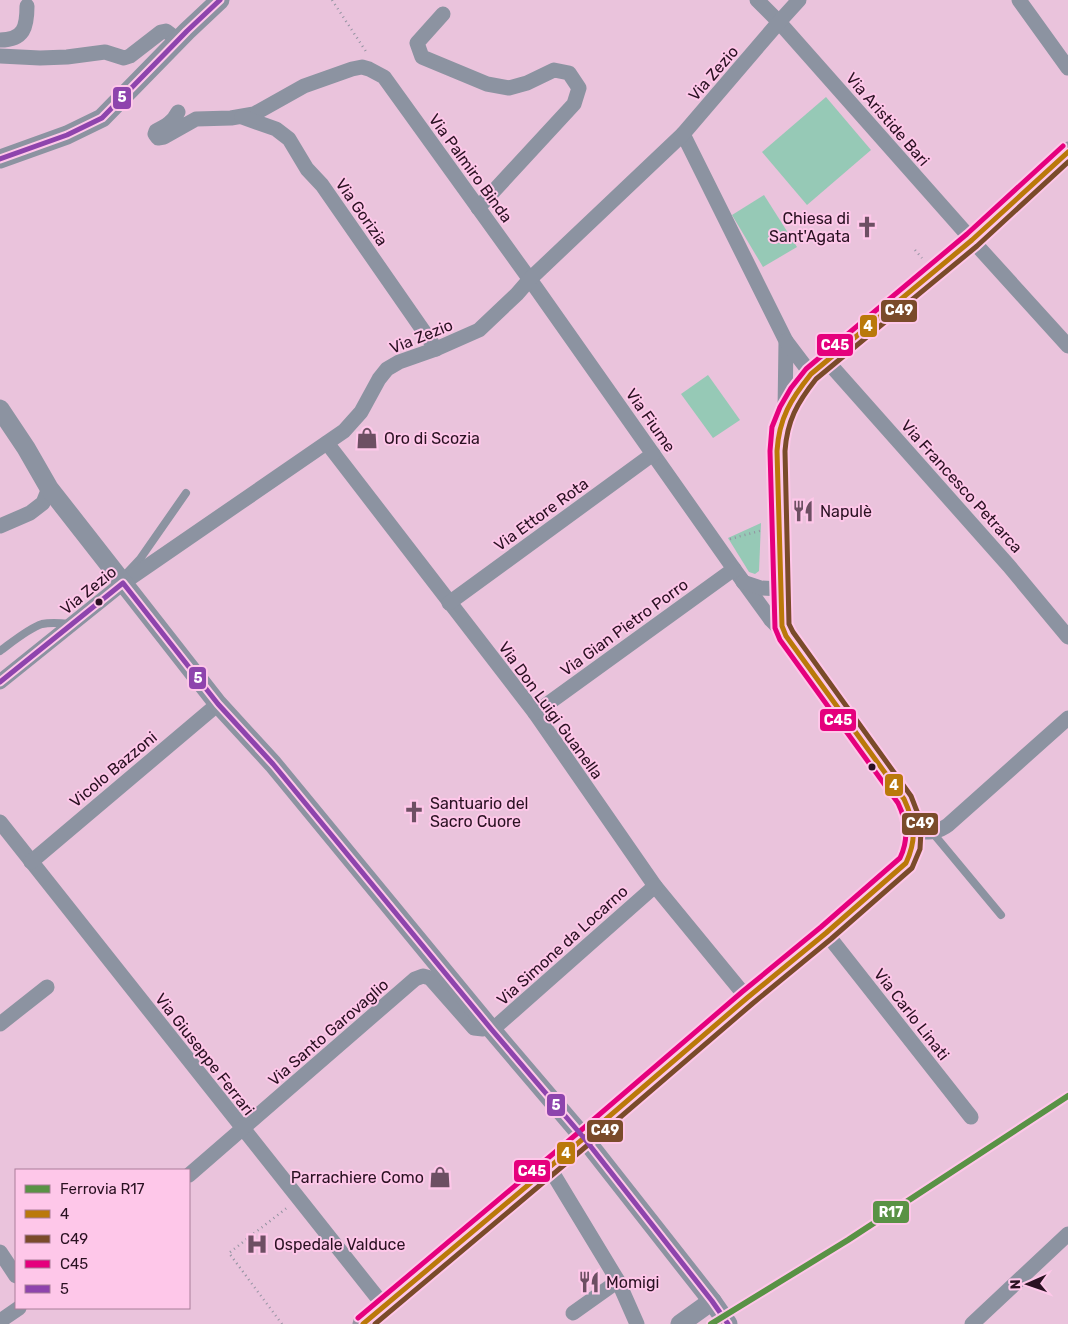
<svg xmlns="http://www.w3.org/2000/svg" width="1068" height="1324" font-family="Rubik,sans-serif">
<style>
.green{fill:#96c9b6}
.lines{fill:none;stroke-linecap:round;stroke-linejoin:round}
.path{stroke:#9393a1;stroke-width:2.5;stroke-dasharray:1 4;stroke-linecap:butt}
.service{stroke:#8c93a1;stroke-width:8}
.minor{stroke:#8c93a1;stroke-width:15}
.tertiary{stroke:#8c93a1;stroke-width:19}
.secondary{stroke:#9893a3;stroke-width:21}
.bus-1-casing{stroke:#fec7e9;stroke-width:9}
.bus-2-casing{stroke:#fec7e9;stroke-width:9}
.bus-3-casing{stroke:#fec7e9;stroke-width:9}
.bus-4-casing{stroke:#fec7e9;stroke-width:9}
.bus-1{stroke:#ba790a;stroke-width:5}
.bus-2{stroke:#7a4b2a;stroke-width:5}
.bus-3{stroke:#e5007d;stroke-width:5}
.bus-4{stroke:#8e44ad;stroke-width:5}
.rail-1-casing{stroke:#fec7e9;stroke-width:10}
.rail-1{stroke:#599245;stroke-width:6}
.bus-dot{fill:#2a1122;stroke:#fec7e9;stroke-width:2}
.labels{text-anchor:middle;stroke-width:4;stroke-linejoin:round;paint-order:stroke}
.street-label{font-size:16px;fill:#2a1122;stroke:#fec7e9}
.poi-label{font-size:16px;fill:#2a1122;stroke:#fec7e9;text-anchor:start}
.line-badge{stroke:#fec7e9;stroke-width:2}
.badge-label{font-size:14px;text-anchor:middle;font-weight:bold;fill:#fff}
</style>
<rect width="100%" height="100%" fill="#eac3dc"/>
<g class="green">
<polygon points="826,97 871,150 807,205 762,152"/>
<polygon points="764,195 797,247 763,267 732,215"/>
<polygon points="708,375 740,420 713,438 681,394"/>
<polygon points="761,523 759,571 755,574 749,572 728,538"/>
</g>
<g class="lines">
<g class="path">
<polyline points="332,0 367,53"/>
<polyline points="915,250 922,258"/>
<polyline points="730,539 763,530"/>
<polyline points="282,1324 229,1253 288,1207"/>
</g>
<g class="service">
<polyline points="125,575 140,559 186,493"/>
<path d="M0,651c11,-8 29,-23 42,-27 9,-2 19,-1 28,0"/>
<polyline points="932,832 1001,915"/>
</g>
<g class="minor">
<polyline points="757,0 779,22 972,240 1068,346"/>
<polyline points="1019,0 1068,68"/>
<polyline points="443,14 417,43 422,57 487,84 509,88 527,83 554,70 569,73 579,88 574,104 478,208"/>
<path d="M0,40c24,0 27,-13 27,-34"/>
<polyline points="0,56 40,58 67,57 105,52 124,58 130,56 161,32 166,31 178,40"/>
<path d="M178,112c-5,10 -12,14 -22,19l-1,3 3,4 6,-1 32,-18 35,-1 23,-4 50,-28 48,-17 10,-2 7,2 15,8 152,211 198,281 37,51 15,15"/>
<polyline points="242,117 276,129 289,139 307,169 322,185 436,349"/>
<polyline points="683,134 786,341 785,411"/>
<polyline points="786,341 811,374"/>
<polyline points="827,361 1009,566 1068,637"/>
<polyline points="327,443 535,713 655,886 747,998"/>
<polyline points="0,526 30,513 43,503 49,488"/>
<polyline points="743,582 761,588 781,589"/>
<polyline points="449,603 653,454"/>
<polyline points="0,682 123,583 344,431 361,412 379,379 387,369 399,362 436,349 479,330 517,294 530,279 683,134 779,22 799,0"/>
<polyline points="535,713 734,569"/>
<polyline points="0,822 384,1306"/>
<path d="M914,832c13,0 24,1 34,-7l120,-107"/>
<polyline points="31,862 218,704"/>
<polyline points="826,933 971,1117"/>
<polyline points="0,1024 47,987"/>
<polyline points="492,1030 655,886"/>
<polyline points="549,1167 618,1281 637,1324"/>
<polyline points="189,1175 415,979 423,976 430,978 474,1028 483,1029 488,1025"/>
<polyline points="0,1252 16,1276"/>
<polyline points="573,1313 618,1281"/>
<polyline points="0,1321 19,1308"/>
<polyline points="972,1324 1068,1234"/>
</g>
<g class="tertiary">
<polyline points="0,159 67,135 102,118 187,31 220,0"/>
<polyline points="0,409 26,448 49,488 218,704 273,764 492,1030 584,1138 712,1301 728,1324"/>
<polyline points="680,1324 712,1301"/>
</g>
<path class="secondary" d="M363,1324l221,-186 163,-140 79,-65 80,-70c12,-23 10,-41 -2,-64l-118,-163 -4,-10 -5,-175c1,-33 13,-52 34,-77l161,-134 96,-88"/>
<g class="bus-1-casing">
<path id="bus-1" d="M363,1324l221,-186 163,-140 79,-65 80,-70c11,-24 9,-40 -2,-64l-118,-163 -4,-10 -5,-175c2,-33 14,-52 34,-77l161,-134 96,-88"/>
</g>
<g class="bus-2-casing">
<path id="bus-2" d="M375,1324l214,-180 163,-140 79,-65 81,-71 8,-19 1,-18 -3,-17 -7,-18 -118,-164 -4,-8 -4,-173c2,-30 12,-48 31,-72l161,-133 91,-84"/>
</g>
<g class="bus-3-casing">
<path id="bus-3" d="M358,1318l221,-186 163,-140 79,-65 79,-69c9,-19 7,-36 -2,-55l-118,-163 -5,-12 -5,-177 2,-24 8,-20 11,-19 15,-19 161,-135 96,-88"/>
</g>
<g class="bus-4-casing">
<g id="bus-4">
<polyline points="0,159 67,135 102,118 187,31 220,0"/>
<polyline points="0,682 123,583 218,704 273,764 492,1030 584,1138 712,1301 728,1324"/>
</g>
</g>
<use href="#bus-1" class="bus-1"/>
<use href="#bus-2" class="bus-2"/>
<use href="#bus-3" class="bus-3"/>
<use href="#bus-4" class="bus-4"/>
<g class="rail-1-casing">
<polyline id="rail-1" points="711,1324 848,1240 1068,1096"/>
</g>
<use href="#rail-1" class="rail-1"/>
</g>
<defs>
<g id="church-bare" transform="scale(1.725)"><path d="M-1.2-6h2.4v3.5h3.3v2.4h-3.3V6h-2.4V-.1h-3.3v-2.4h3.3Z" fill="#6d4f63" stroke="#fec7e9" stroke-width="2.5" paint-order="stroke"/></g>
<g id="shop-bare" transform="scale(1.725)"><path d="M-5-2.5h2.3a2.7 3.5 0 0 1 5.4 0H5L5.5 6h-11ZM-1.5-2.5h3a1.5 2.3 0 0 0-3 0Z" fill="#6d4f63" stroke="#fec7e9" stroke-width="2.5" paint-order="stroke"/></g>
<g id="restaurant-bare" transform="scale(1.725)"><path d="M-5-6h1v4h1v-4h1v4h1v-4h1v5L-1.5 .5V6h-2V.5L-5-1ZM5-6V6H3V1.5H1.5Q1.5-4 5-6Z" fill="#6d4f63" stroke="#fec7e9" stroke-width="2.5" paint-order="stroke"/></g>
<g id="hospital-bare" transform="scale(1.725)"><path d="M-5-5h3v3.5h4V-5h3V5h-3V1.5h-4V5h-3Z" fill="#6d4f63" stroke="#fec7e9" stroke-width="2.5" paint-order="stroke"/></g>
</defs>
<g fill-rule="evenodd">
<use href="#church-bare" x="867" y="227"/>
<use href="#shop-bare" x="367" y="438"/>
<use href="#restaurant-bare" x="803" y="511"/>
<use href="#church-bare" x="414" y="812"/>
<use href="#shop-bare" x="440" y="1177"/>
<use href="#hospital-bare" x="257" y="1244"/>
<use href="#restaurant-bare" x="589" y="1282"/>
</g>
<g class="bus-dot">
<circle cx="99" cy="602" r="4.5"/>
<circle cx="872" cy="767" r="4.5"/>
</g>
<g class="labels">
<g class="street-label">
<text transform="translate(713 73) rotate(-49)" y="6">Via Zezio</text>
<text transform="translate(888 119) rotate(49)" y="6">Via Aristide Bari</text>
<text transform="translate(471 168) rotate(54)" y="6">Via Palmiro Binda</text>
<text transform="translate(362 212) rotate(55)" y="6">Via Gorizia</text>
<text transform="translate(421 336) rotate(-22)" y="6">Via Zezio</text>
<text transform="translate(651 420) rotate(55)" y="6">Via Fiume</text>
<text transform="translate(962 486) rotate(48)" y="6">Via Francesco Petrarca</text>
<text transform="translate(541 514) rotate(-36)" y="6">Via Ettore Rota</text>
<text transform="translate(88 590) rotate(-39)" y="6">Via Zezio</text>
<text transform="translate(624 627) rotate(-36)" y="6">Via Gian Pietro Porro</text>
<text transform="translate(551 710) rotate(54)" y="6">Via Don Luigi Guanella</text>
<text transform="translate(113 769) rotate(-40)" y="6">Vicolo Bazzoni</text>
<text transform="translate(562 945) rotate(-42)" y="6">Via Simone da Locarno</text>
<text transform="translate(912 1014) rotate(52)" y="6">Via Carlo Linati</text>
<text transform="translate(328 1032) rotate(-41)" y="6">Via Santo Garovaglio</text>
<text transform="translate(205 1054) rotate(52)" y="6">Via Giuseppe Ferrari</text>
</g>
<g class="poi-label">
<text x="850" y="224" text-anchor="end">Chiesa di<tspan x="850" dy="18">Sant'Agata</tspan></text>
<text x="384" y="444">Oro di Scozia</text>
<text x="820" y="517">Napulè</text>
<text x="430" y="809">Santuario del<tspan x="430" dy="18">Sacro Cuore</tspan></text>
<text x="424" y="1183" text-anchor="end">Parrachiere Como</text>
<text x="274" y="1250">Ospedale Valduce</text>
<text x="606" y="1288">Momigi</text>
</g>
</g>
<g class="line-badge">
<rect x="112" y="86" width="20" height="24" rx="5" fill="#8e44ad"/>
<rect x="880" y="299" width="38" height="24" rx="5" fill="#7a4b2a"/>
<rect x="859" y="314" width="19" height="24" rx="5" fill="#ba790a"/>
<rect x="816" y="333" width="38" height="24" rx="5" fill="#e5007d"/>
<rect x="188" y="666" width="19" height="24" rx="5" fill="#8e44ad"/>
<rect x="819" y="708" width="38" height="24" rx="5" fill="#e5007d"/>
<rect x="884" y="773" width="20" height="24" rx="5" fill="#ba790a"/>
<rect x="901" y="812" width="38" height="24" rx="5" fill="#7a4b2a"/>
<rect x="546" y="1093" width="20" height="24" rx="5" fill="#8e44ad"/>
<rect x="586" y="1119" width="38" height="24" rx="5" fill="#7a4b2a"/>
<rect x="556" y="1141" width="20" height="24" rx="5" fill="#ba790a"/>
<rect x="513" y="1159" width="38" height="24" rx="5" fill="#e5007d"/>
<rect x="872" y="1200" width="38" height="24" rx="5" fill="#599245"/>
</g>
<g class="badge-label">
<text x="122" y="102">5</text>
<text x="899" y="315">C49</text>
<text x="868" y="331">4</text>
<text x="835" y="350">C45</text>
<text x="198" y="683">5</text>
<text x="838" y="725">C45</text>
<text x="894" y="790">4</text>
<text x="920" y="828">C49</text>
<text x="556" y="1110">5</text>
<text x="605" y="1135">C49</text>
<text x="566" y="1158">4</text>
<text x="532" y="1176">C45</text>
<text x="891" y="1217">R17</text>
</g>
<rect x="15" y="1169" width="175" height="140" fill="#fec7e9" stroke="#a97e99"/>
<rect x="25" y="1185" width="25" height="8" fill="#599245" stroke="#a97e99"/>
<text x="60" y="1194" font-size="15" fill="#2a1122">Ferrovia R17</text>
<rect x="25" y="1210" width="25" height="8" fill="#ba790a" stroke="#a97e99"/>
<text x="60" y="1219" font-size="15" fill="#2a1122">4</text>
<rect x="25" y="1235" width="25" height="8" fill="#7a4b2a" stroke="#a97e99"/>
<text x="60" y="1244" font-size="15" fill="#2a1122">C49</text>
<rect x="25" y="1260" width="25" height="8" fill="#e5007d" stroke="#a97e99"/>
<text x="60" y="1269" font-size="15" fill="#2a1122">C45</text>
<rect x="25" y="1285" width="25" height="8" fill="#8e44ad" stroke="#a97e99"/>
<text x="60" y="1294" font-size="15" fill="#2a1122">5</text>
<g transform="translate(1028 1284) rotate(268)" stroke="#fec7e9" stroke-width="4" paint-order="stroke">
<path d="M0-4L9 19L0 12L-9 19Z" fill="#2a1122"/>
<text y="-8" font-size="14" font-weight="bold" text-anchor="middle" fill="#2a1122">N</text>
</g>
</svg>
